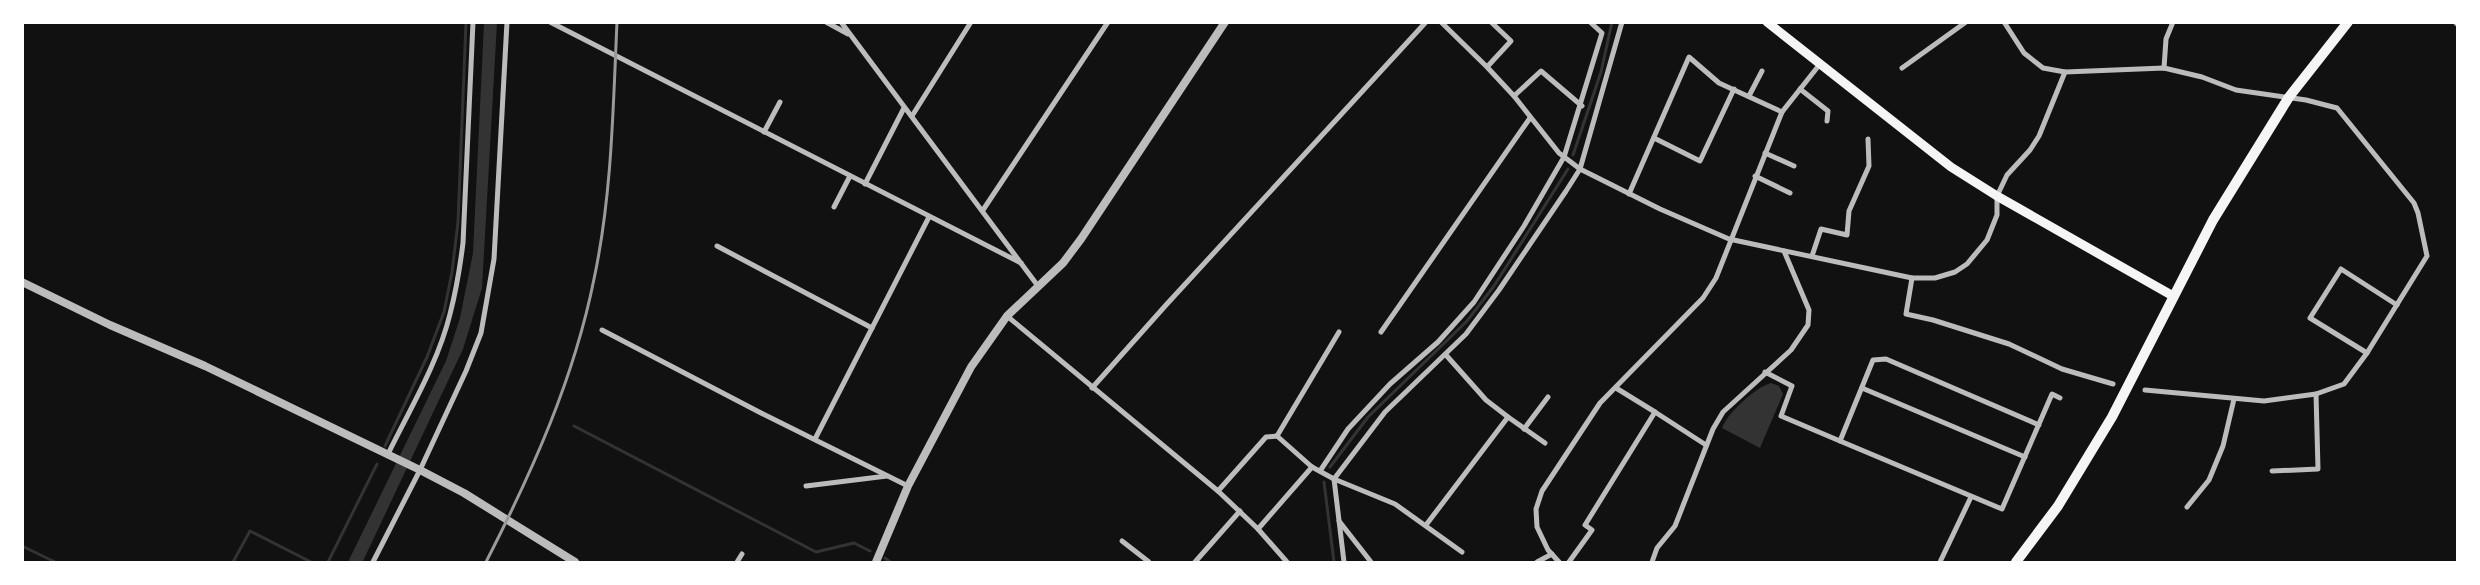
<svg xmlns="http://www.w3.org/2000/svg" width="2480" height="585" font-family="'Golos Text',sans-serif">
<style>
.water{fill:#333}
.lines{fill:none;stroke-linecap:round;stroke-linejoin:round}
.stream{stroke:#333;stroke-width:3}
.minor{stroke:#bcbcbc;stroke-width:5}
.tertiary{stroke:#bcbcbc;stroke-width:8}
.secondary{stroke:#f5f5f5;stroke-width:9}
.trunk{stroke:#f5f5f5;stroke-width:10}
.rail{stroke:#9a9a9a;stroke-width:3}
</style>
<rect width="100%" height="100%" fill="#111"/>
<g class="water">
<polygon points="484,23 497,23 482,288 463,349 363,561 348,562 446,361 460,318 473,253"/>
<path d="M1771,383l8,3 4,8 -23,54 -38,-20c5,-15 34,-41 49,-45z"/>
</g>
<g class="lines">
<g class="stream">
<polyline points="1573,155 1601,72 1612,22"/>
<polyline points="574,426 816,552 854,543 870,551"/>
<polyline points="385,446 427,357 444,312 452,272 458,222 466,22"/>
<polyline points="1330,467 1368,417 1467,321 1494,286 1568,169"/>
<polyline points="1324,482 1334,562"/>
<polyline points="22,546 55,562"/>
<polyline points="885,558 890,562"/>
<polyline points="233,562 250,531 311,562"/>
<polyline points="328,562 377,464"/>
</g>
<g class="minor">
<polyline points="550,22 1021,263"/>
<polyline points="826,22 848,34"/>
<polyline points="841,22 1038,286"/>
<polyline points="1441,22 1487,67 1514,96 1559,153 1580,169 1660,209 1729,239 1912,278 1935,278 1955,272 1967,264 1987,240 1997,215 1997,196 2007,175 2030,150 2039,136 2065,72"/>
<polyline points="2004,22 2024,53 2043,68 2065,72 2164,68 2202,77 2236,90 2306,100 2337,108 2414,203 2418,213 2427,256 2367,353 2344,384 2316,394 2264,401 2145,390"/>
<polyline points="1487,67 1511,41 1491,22"/>
<polyline points="1902,68 1966,22"/>
<polyline points="2164,68 2166,39 2173,22"/>
<polyline points="1800,89 1828,111 1827,121"/>
<polyline points="1514,96 1541,71 1582,106"/>
<polyline points="1749,96 1762,71"/>
<polyline points="912,116 971,22"/>
<polyline points="764,132 780,102"/>
<polyline points="1654,138 1700,161 1734,89"/>
<polyline points="1765,153 1794,166"/>
<polyline points="1755,176 1790,193"/>
<polyline points="865,184 904,108"/>
<polyline points="1629,194 1689,57 1719,83 1782,112 1820,64"/>
<polyline points="834,207 850,176"/>
<polyline points="983,210 1108,22"/>
<polyline points="717,246 872,328"/>
<polyline points="1812,256 1821,229 1847,235 1849,211 1869,166 1868,139"/>
<polyline points="1912,278 1906,314 1933,320 2009,344 2062,369 2113,384"/>
<polyline points="1007,316 1218,491 1266,437 1277,436 1312,467 1334,479 1395,504 1462,552"/>
<polyline points="602,330 761,413 908,486"/>
<polyline points="1381,332 1530,118"/>
<polyline points="2367,353 2310,318 2341,269 2397,305"/>
<polyline points="1765,372 1792,386 1781,416 1840,441"/>
<polyline points="1092,388 1166,305 1426,22"/>
<polyline points="1616,388 1655,412"/>
<polyline points="1862,388 2025,457"/>
<polyline points="1508,417 1545,443"/>
<polyline points="2039,425 1886,359 1873,360 1840,441 2002,509 2052,394 2060,398"/>
<polyline points="1524,429 1548,397"/>
<polyline points="1277,436 1339,332"/>
<polyline points="815,439 929,217"/>
<path d="M388,454c22,-45 50,-91 62,-140 6,-23 10,-47 13,-71l10,-221"/>
<polyline points="1320,471 1348,429 1390,384 1438,342 1474,302 1524,226 1564,157 1602,33 1590,22"/>
<polyline points="2272,471 2318,469 2316,394"/>
<polyline points="806,486 887,476"/>
<polyline points="1218,491 1258,529"/>
<polyline points="2187,507 2209,480 2223,446 2234,399"/>
<polyline points="1339,521 1371,562"/>
<polyline points="1426,525 1508,417 1486,400 1446,355"/>
<polyline points="1122,541 1149,562"/>
<polyline points="373,562 420,470 466,371 481,333 494,259 507,22"/>
<polyline points="737,562 742,554"/>
<polyline points="1195,562 1240,511"/>
<polyline points="1287,562 1258,529 1312,467"/>
<polyline points="1344,562 1334,479 1385,412 1466,334 1499,290 1566,191 1580,169 1622,22"/>
<polyline points="1537,562 1552,554"/>
<polyline points="1559,562 1548,550 1537,527 1536,509 1542,491 1600,403 1703,298 1716,278 1782,112"/>
<polyline points="1569,562 1592,530 1585,525 1655,412 1706,445"/>
<polyline points="1652,562 1657,548 1675,526 1713,429 1723,412 1791,350 1808,325 1809,310 1784,251"/>
<polyline points="1940,562 1971,497"/>
</g>
<g class="tertiary">
<polyline points="2457,22 2458,23"/>
<polyline points="22,282 110,325 205,366 420,470 464,493 575,562"/>
<polyline points="876,562 908,486 971,367 1007,316 1063,263 1081,239 1225,22"/>
</g>
<polyline class="secondary" points="1767,22 1951,167 1997,196 2173,296"/>
<polyline class="trunk" points="2016,562 2058,506 2112,417 2213,220 2289,97 2348,22"/>
<path class="rail" d="M486,562c46,-90 88,-183 108,-283 18,-84 19,-171 23,-257"/>
</g>
<rect width="2480" height="585" fill="none" stroke="#ffffff" stroke-width="48"/>
</svg>
